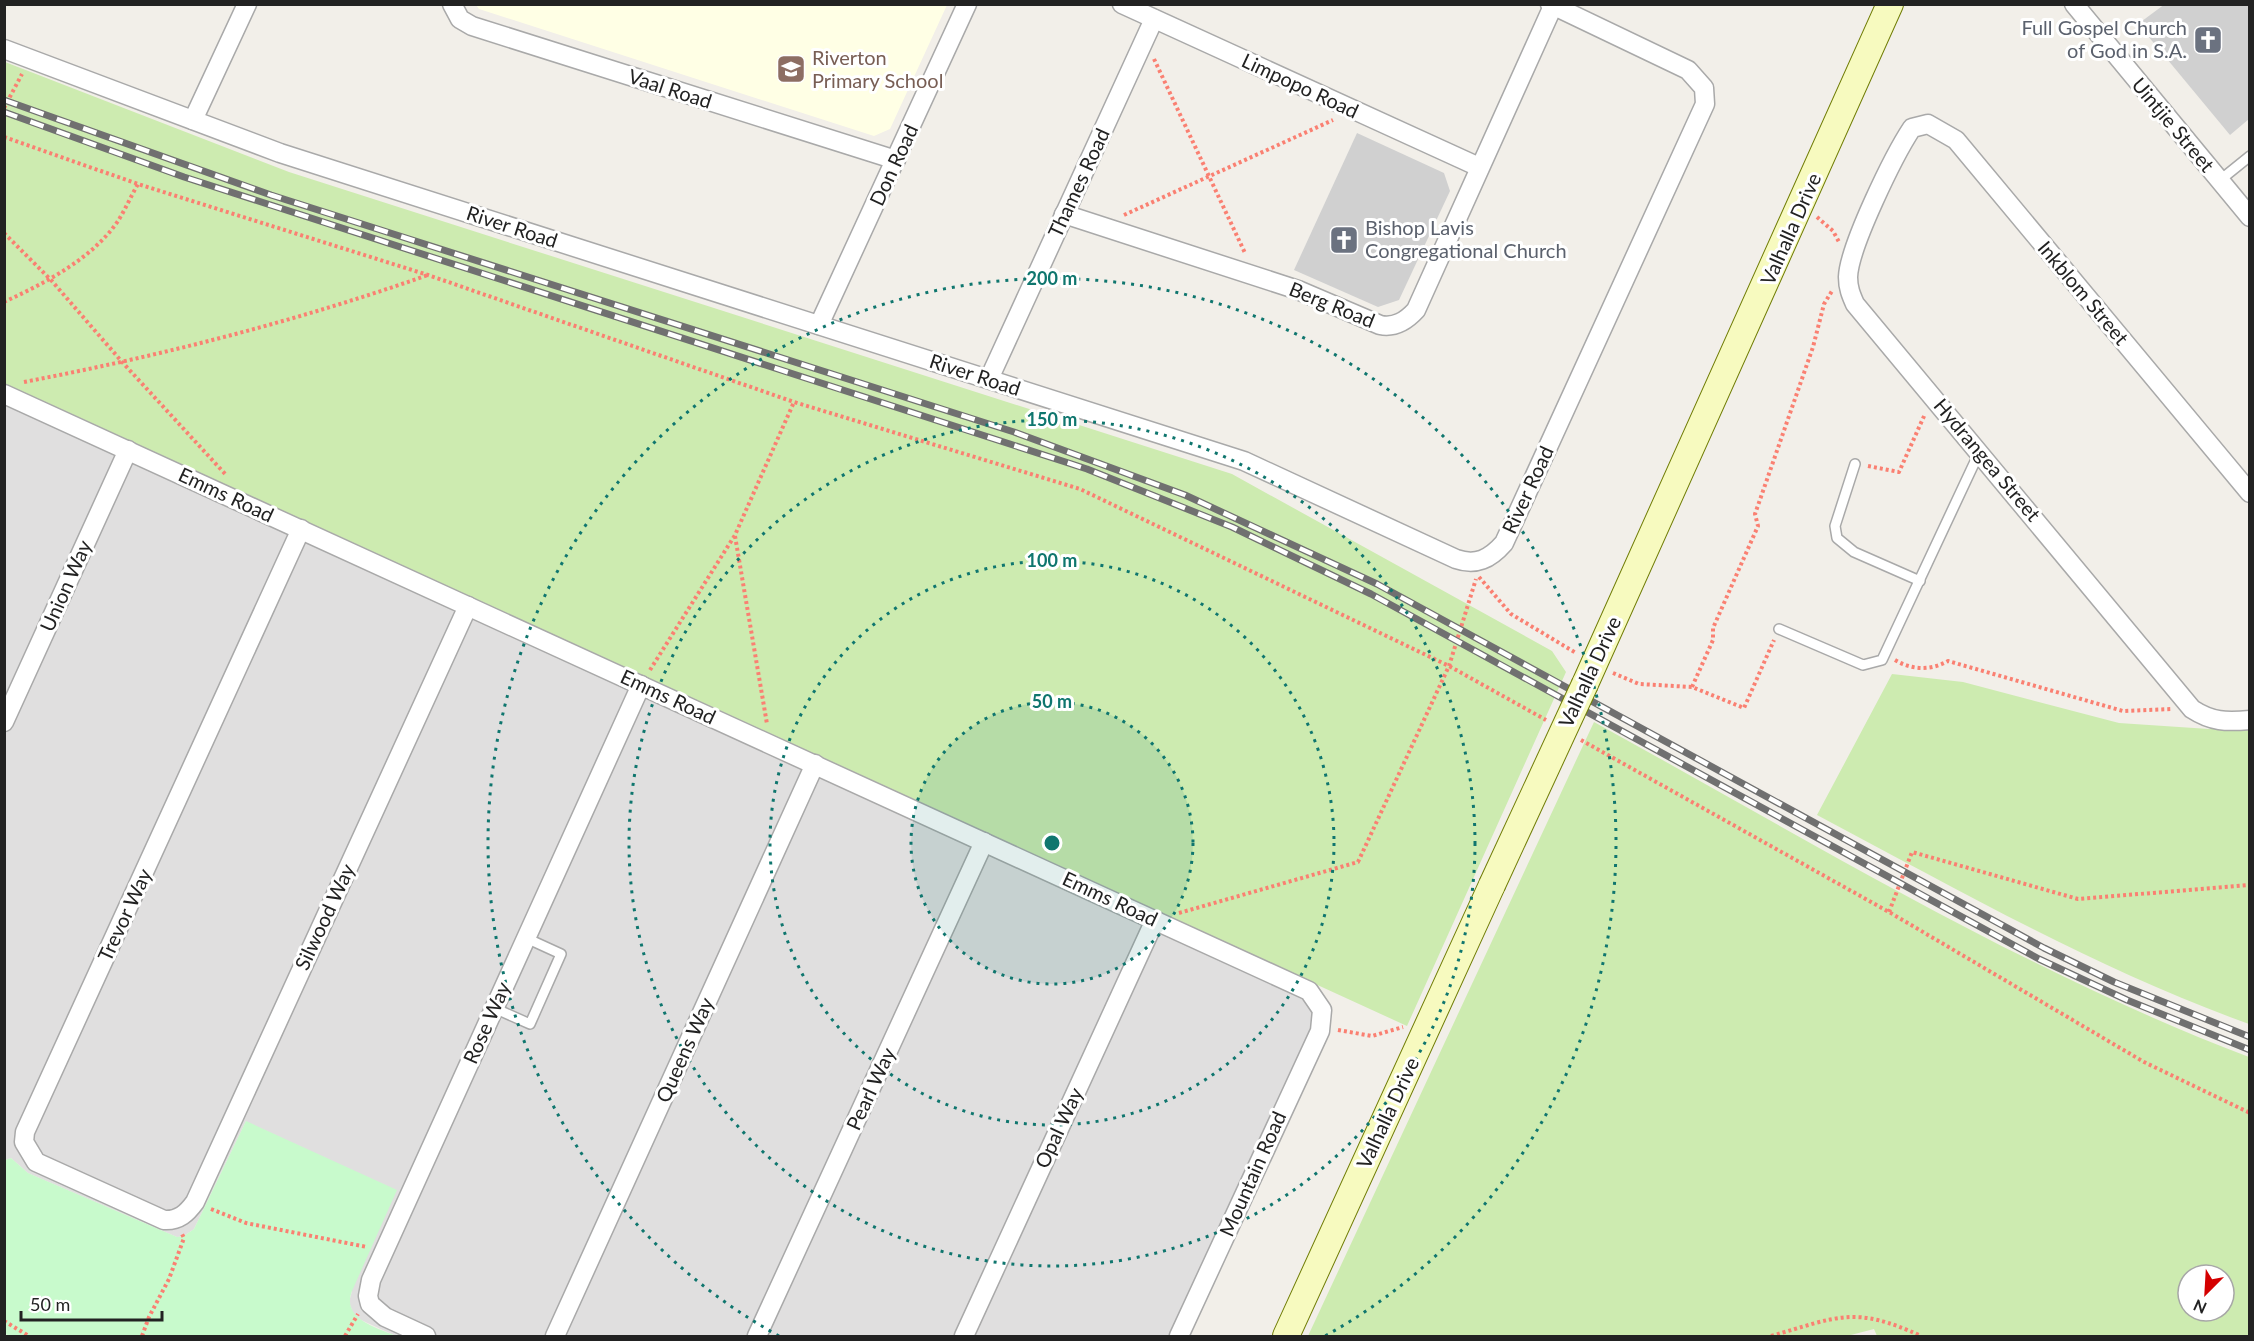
<svg xmlns="http://www.w3.org/2000/svg" width="2254" height="1341" font-family="Lato,sans-serif">
<style>
.residential{fill:#e0dfdf}
.education{fill:#ffffe5}
.religious{fill:#d0d0d0}
.grass{fill:#cdebb0;fill-rule:evenodd}
.park{fill:#c8facc}
.lines{fill:none;stroke-linecap:round;stroke-linejoin:round}
.service-casing{stroke:#a9a9a9;stroke-width:12}
.minor-casing{stroke:#a9a9a9;stroke-width:21}
.secondary-casing{stroke:#707d05;stroke-width:28}
.path{stroke:#fa8072;stroke-width:4;stroke-dasharray:3 3;stroke-linecap:butt}
.service{stroke:#fff;stroke-width:9}
.minor{stroke:#fff;stroke-width:18}
.secondary{stroke:#f7fabf;stroke-width:26}
.rail-casing{stroke:#707070;stroke-width:7}
.rail{stroke:#fff;stroke-width:4.5;stroke-dasharray:14;stroke-linecap:butt}
.secondary-bridge-casing{stroke:#707d05;stroke-width:28;stroke-linecap:butt}
.secondary-bridge{stroke:#f7fabf;stroke-width:26}
.ring{fill:none;stroke:#0f766e;stroke-width:3;stroke-dasharray:3 6}
.labels{text-anchor:middle;stroke-width:6;stroke-linejoin:round;paint-order:stroke}
.worship-label{font-size:20px;fill:#5b616d;stroke:#fff;text-anchor:end}
.education-label{font-size:20px;fill:#785e54;stroke:#fff;text-anchor:start}
.street-label{font-size:20px;fill:#222;stroke:#fff}
.centre{fill:#0f766e;stroke:#fff;stroke-width:3}
.ring-label{font-size:18px;text-anchor:middle;font-weight:bold;fill:#0f766e;stroke:#fff;stroke-width:6;stroke-linejoin:round;paint-order:stroke}
</style>
<rect width="100%" height="100%" fill="#f2efe9"/>
<polygon class="residential" points="5,393 1302,986 1322,1010 1181,1336 396,1336 361,1320 353,1313 349,1302 352,1291 246,1121 194,1229 184,1236 177,1237 28,1173 11,1158 5,1160"/>
<polygon class="education" points="476,5 947,5 890,129 874,136 479,9"/>
<g class="religious">
<polygon points="2165,4 2249,5 2249,119 2230,135 2138,24"/>
<polygon points="1357,133 1444,173 1450,191 1399,300 1378,307 1294,270"/>
</g>
<g class="grass">
<polygon points="5,62 289,172 1232,474 1552,651 1566,672 1407,1026 5,384"/>
<path d="M1892,674l71,8 156,41 90,6 40,-1v296c-151,-54 -290,-134 -432,-209z"/>
<path d="M1594,722c215,118 426,248 655,335v279h-372l-3,-7 -27,7h-539zM2188,1275h36v36h-36z"/>
</g>
<path class="park" d="M246,1121l151,69 -45,101c-11,28 25,37 44,45h-385l-6,-2v-174l6,-2 17,15 149,64 7,-1 10,-7z"/>
<g class="lines">
<g class="service-casing">
<g id="service">
<polyline points="2219,181 2250,156"/>
<polyline points="1855,464 1835,526 1837,538 1854,552 1920,581"/>
<polyline points="1779,629 1863,665 1882,660 1979,453"/>
<polyline points="494,1008 530,1024 561,954 526,938"/>
</g>
</g>
<g class="minor-casing">
<g id="minor">
<polyline points="452,4 460,19 472,26 896,160"/>
<polyline points="1122,4 1479,167"/>
<polyline points="2074,4 2250,217"/>
<path d="M4,49l276,104 964,308 212,98c20,7 34,0 48,-16l201,-439 -1,-16 -16,-18 -138,-66"/>
<polyline points="193,120 247,4"/>
<path d="M1064,214l234,76 82,35c15,3 26,-4 36,-15l137,-304"/>
<polyline points="819,325 967,4"/>
<polyline points="989,379 1154,19"/>
<polyline points="4,394 1309,991 1322,1010 1320,1031 1179,1336"/>
<path d="M2250,493l-294,-353 -28,-16 -16,4c-18,27 -63,119 -64,149 0,11 3,18 7,27l337,405c20,13 34,13 58,11"/>
<path d="M301,529l-276,603 -1,10 12,20 128,58c15,1 23,-7 31,-18l273,-596"/>
<polyline points="4,722 128,450"/>
<polyline points="426,1336 385,1317 370,1304 368,1296 371,1280 641,685"/>
<polyline points="555,1336 815,764"/>
<polyline points="757,1336 984,842"/>
<polyline points="964,1336 1155,920"/>
</g>
</g>
<g class="secondary-casing">
<g id="secondary">
<polyline points="1585,684 1890,4"/>
<polyline points="1286,1336 1492,885"/>
</g>
</g>
<g class="path">
<polyline points="1154,59 1245,253"/>
<polyline points="4,108 22,74"/>
<polyline points="4,137 138,184 428,275 794,402 1080,489 1449,666 1546,720"/>
<polyline points="1124,215 1333,120"/>
<polyline points="1817,217 1833,231 1839,242"/>
<polyline points="4,233 51,280 123,363 227,476"/>
<path d="M4,302c41,-19 88,-43 114,-81 7,-11 13,-25 20,-37"/>
<path d="M24,382c136,-26 273,-61 404,-107"/>
<polyline points="1868,466 1899,472 1925,414"/>
<polyline points="735,536 767,724"/>
<polyline points="1479,577 1511,614 1576,653"/>
<path d="M1895,660c17,10 35,11 53,1l175,50 48,-2"/>
<polyline points="650,670 735,535 794,402"/>
<polyline points="1613,673 1639,684 1692,687 1744,708 1774,640"/>
<polyline points="1692,687 1713,640 1713,628 1758,526 1755,514 1813,347 1824,304 1832,291"/>
<polyline points="1581,740 1889,912 2144,1062 2250,1113"/>
<polyline points="1889,912 1912,852 2078,899 2250,885"/>
<polyline points="1179,913 1358,862 1449,666 1476,579"/>
<polyline points="1338,1030 1372,1036 1403,1027"/>
<polyline points="211,1209 246,1223 367,1247"/>
<polyline points="4,1321 29,1336"/>
<polyline points="142,1336 149,1317 169,1279 184,1238 182,1234"/>
<polyline points="345,1336 358,1314"/>
<path d="M1771,1336c67,-19 83,-31 150,0"/>
</g>
<use href="#service" class="service"/>
<use href="#minor" class="minor"/>
<use href="#secondary" class="secondary"/>
<g class="rail-casing">
<g id="rail">
<polyline points="4,100 271,195 1014,432 1185,495 1377,584 2044,948 2114,982 2250,1037"/>
<polyline points="4,112 184,177 1087,469 1232,527 1371,594 2039,959 2127,1000 2250,1050"/>
</g>
</g>
<use href="#rail" class="rail"/>
<g class="secondary-bridge-casing">
<polyline id="secondary-bridge" points="1492,885 1585,684"/>
</g>
<use href="#secondary-bridge" class="secondary-bridge"/>
</g>
<circle cx="1052" cy="843" r="141" fill="#0f766e" fill-opacity=".12"/>
<g class="ring">
<circle cx="1052" cy="843" r="141"/>
<circle cx="1052" cy="843" r="282"/>
<circle cx="1052" cy="843" r="423"/>
<path d="M779 1336A564 564 0 1 1 1325 1336"/>
</g>
<defs>
<g id="church-square" transform="scale(1.5)"><rect x="-9" y="-9" width="18" height="18" rx="4" fill="#6b7280" stroke="#fff"/><path d="M-1.2-6h2.4v3.5h3.3v2.4h-3.3V6h-2.4V-.1h-3.3v-2.4h3.3Z" fill="#fff"/></g>
<g id="school-square" transform="scale(1.5)"><rect x="-9" y="-9" width="18" height="18" rx="4" fill="#8d6e63" stroke="#fff"/><path d="M0-5L7-2L0 1L-7-2ZM-4 1L0 2.5L4 1V4Q0 6-4 4Z" fill="#fff"/></g>
</defs>
<g fill-rule="evenodd">
<use href="#church-square" x="2208" y="40"/>
<use href="#school-square" x="791" y="69"/>
<use href="#church-square" x="1344" y="240"/>
</g>
<g class="labels">
<g class="worship-label">
<text x="2187" y="35">Full Gospel Church<tspan x="2187" dy="23">of God in S.A.</tspan></text>
<text x="1365" y="235" text-anchor="start">Bishop Lavis<tspan x="1365" dy="23">Congregational Church</tspan></text>
</g>
<g class="education-label">
<text x="812" y="65">Riverton<tspan x="812" dy="23">Primary School</tspan></text>
</g>
<g class="street-label">
<text transform="translate(1300 86) rotate(25)" y="7">Limpopo Road</text>
<text transform="translate(670 89) rotate(18)" y="7">Vaal Road</text>
<text transform="translate(2173 125) rotate(50)" y="7">Uintjie Street</text>
<text transform="translate(894 165) rotate(-65)" y="7">Don Road</text>
<text transform="translate(1079 183) rotate(-65)" y="7">Thames Road</text>
<text transform="translate(512 227) rotate(18)" y="7">River Road</text>
<text transform="translate(1791 229) rotate(-66)" y="7">Valhalla Drive</text>
<text transform="translate(2083 293) rotate(50)" y="7">Inkblom Street</text>
<text transform="translate(1332 305) rotate(22)" y="7">Berg Road</text>
<text transform="translate(975 375) rotate(18)" y="7">River Road</text>
<text transform="translate(1987 460) rotate(50)" y="7">Hydrangea Street</text>
<text transform="translate(1528 490) rotate(-65)" y="7">River Road</text>
<text transform="translate(226 495) rotate(25)" y="7">Emms Road</text>
<text transform="translate(66 586) rotate(-66)" y="7">Union Way</text>
<text transform="translate(1590 672) rotate(-65)" y="7">Valhalla Drive</text>
<text transform="translate(668 697) rotate(25)" y="7">Emms Road</text>
<text transform="translate(1110 899) rotate(25)" y="7">Emms Road</text>
<text transform="translate(125 915) rotate(-65)" y="7">Trevor Way</text>
<text transform="translate(325 917) rotate(-65)" y="7">Silwood Way</text>
<text transform="translate(487 1023) rotate(-66)" y="7">Rose Way</text>
<text transform="translate(685 1050) rotate(-66)" y="7">Queens Way</text>
<text transform="translate(871 1089) rotate(-65)" y="7">Pearl Way</text>
<text transform="translate(1388 1113) rotate(-65)" y="7">Valhalla Drive</text>
<text transform="translate(1059 1128) rotate(-65)" y="7">Opal Way</text>
<text transform="translate(1253 1174) rotate(-66)" y="7">Mountain Road</text>
</g>
</g>
<circle cx="1052" cy="843" r="9" class="centre"/>
<g class="ring-label">
<text x="1052" y="285">200 m</text>
<text x="1052" y="426">150 m</text>
<text x="1052" y="567">100 m</text>
<text x="1052" y="708">50 m</text>
</g>
<rect width="2254" height="1341" fill="none" stroke="#222222" stroke-width="12"/>
<g transform="translate(2206 1293) rotate(204)"><circle r="28" fill="#ffffff" stroke="#a7a7a7" stroke-width="1.5"/>
<path d="M0-4.5L10 22L0 15L-10 22Z" fill="#d40000"/>
<text y="-9" font-size="16" font-weight="bold" text-anchor="middle" fill="#222222">N</text>
</g>
<path d="M21 1311v9h141v-9" fill="none" stroke="#222222" stroke-width="3"/>
<text x="30" y="1311" font-size="18" fill="#222222" stroke="#ffffff" stroke-width="4.5" paint-order="stroke">50 m</text>
</svg>
